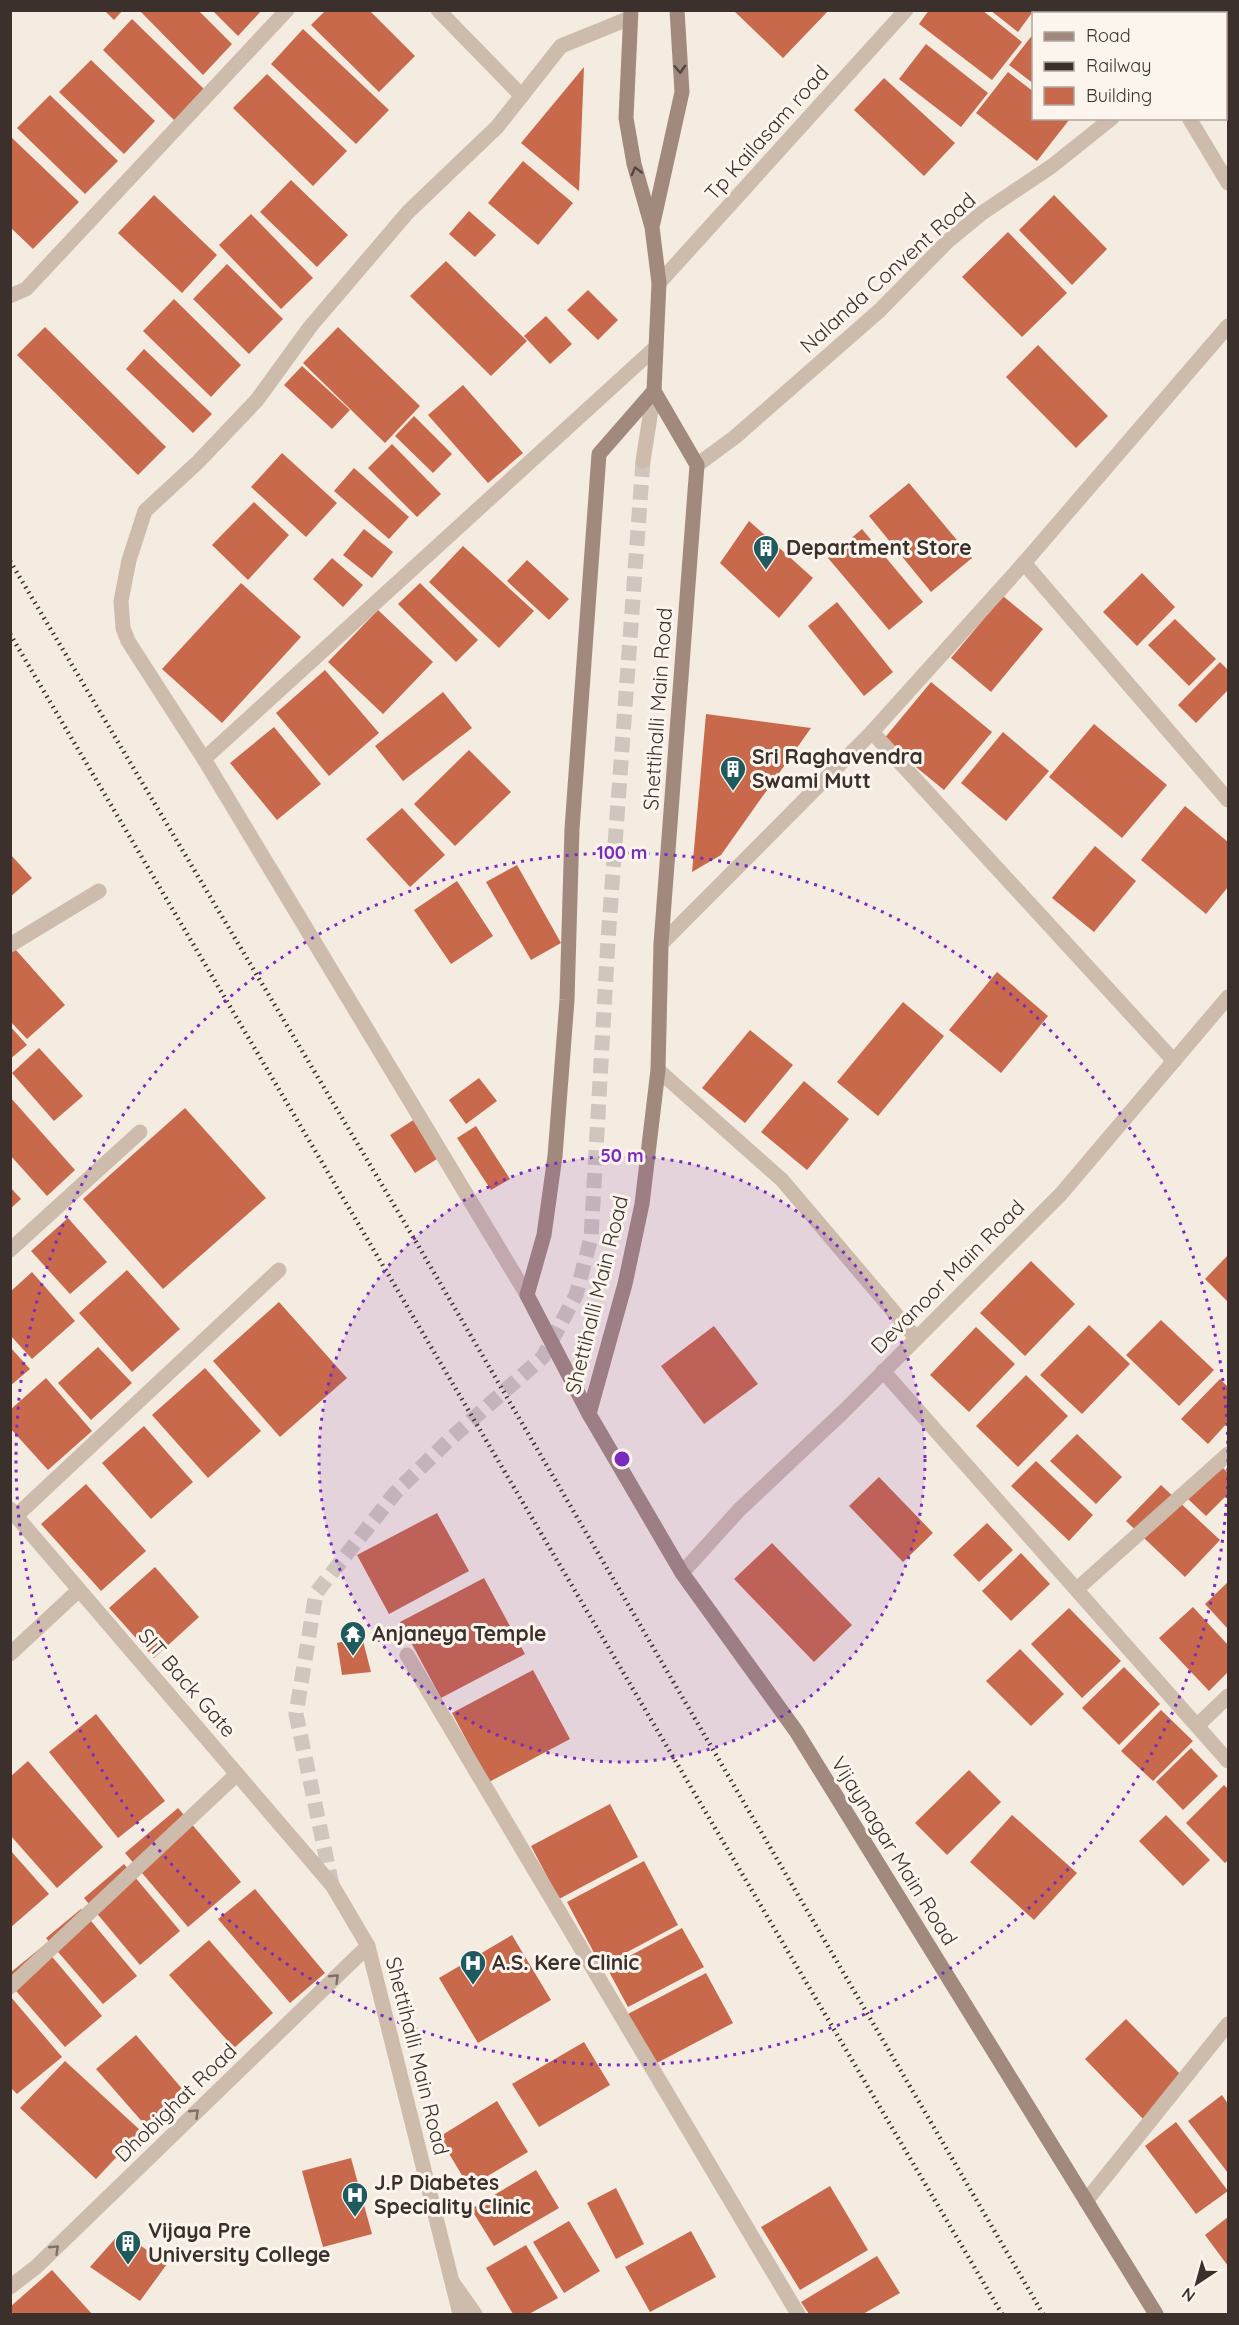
<svg xmlns="http://www.w3.org/2000/svg" width="1239" height="2325" font-family="Quicksand,sans-serif">
<style>
.building{fill:#c8694b}
.lines{fill:none;stroke-linecap:round;stroke-linejoin:round}
.tertiary-tunnel{stroke:#cfc6bd;stroke-width:15;stroke-dasharray:15 8;stroke-linecap:butt}
.minor{stroke:#cdbbac;stroke-width:15}
.tertiary{stroke:#cdbbac;stroke-width:15}
.secondary{stroke:#a18a7d;stroke-width:15}
.rail{stroke:#3b302b;stroke-width:4.5;stroke-dasharray:1.5 4.5;stroke-linecap:butt}
.oneway{stroke:#544640}
.oneway2{stroke:#7d6f65}
.ring{fill:none;stroke:#7b2cbf;stroke-width:3;stroke-dasharray:3 6}
.labels{text-anchor:middle;stroke-width:6;stroke-linejoin:round;paint-order:stroke}
.street-label{font-size:21px;fill:#3b302b;stroke:#fbf5ee}
.poi-label{font-size:21px;font-weight:bold;fill:#3b302b;stroke:#fbf5ee;text-anchor:start}
.centre{fill:#7b2cbf;stroke:#fbf5ee;stroke-width:3}
.ring-label{font-size:18px;text-anchor:middle;font-weight:bold;fill:#7b2cbf;stroke:#fbf5ee;stroke-width:6;stroke-linejoin:round;paint-order:stroke}
</style>
<rect width="100%" height="100%" fill="#f4ebe1"/>
<g class="building">
<polygon points="104,10 123,10 114,20"/>
<polygon points="139,10 198,10 232,44 203,75"/>
<polygon points="212,10 262,10 238,36"/>
<polygon points="326,10 369,10 415,56 379,92 311,25"/>
<polygon points="733,10 829,10 783,58"/>
<polygon points="929,10 982,10 1022,42 992,80 919,24"/>
<polygon points="990,10 1034,10 1018,32"/>
<polygon points="132,19 206,91 176,122 103,50"/>
<polygon points="303,29 389,110 356,144 271,64"/>
<polygon points="1034,33 1034,84 1009,65"/>
<polygon points="926,44 988,93 961,127 899,79"/>
<polygon points="91,60 155,121 124,154 59,92"/>
<polygon points="584,67 579,191 521,143"/>
<polygon points="1008,72 1034,92 1034,118 1069,120 1037,161 976,113"/>
<polygon points="267,74 347,151 313,186 233,108"/>
<polygon points="884,78 955,143 924,176 854,110"/>
<polygon points="50,95 118,161 85,194 17,128"/>
<polygon points="10,136 79,202 33,249 10,227"/>
<polygon points="523,161 573,203 538,245 488,203"/>
<polygon points="291,180 348,235 317,267 260,212"/>
<polygon points="154,195 217,255 182,293 118,233"/>
<polygon points="1054,195 1107,249 1072,285 1019,230"/>
<polygon points="469,211 496,235 475,257 449,234"/>
<polygon points="251,214 313,278 281,309 219,245"/>
<polygon points="1008,232 1067,293 1022,337 962,277"/>
<polygon points="446,261 527,341 491,376 410,296"/>
<polygon points="227,264 283,319 249,354 193,299"/>
<polygon points="588,290 618,320 598,340 567,310"/>
<polygon points="174,299 241,365 211,397 143,331"/>
<polygon points="546,316 572,344 550,364 524,336"/>
<polygon points="45,327 166,447 138,475 17,355"/>
<polygon points="338,327 420,406 385,443 303,363"/>
<polygon points="1038,345 1108,416 1076,448 1006,377"/>
<polygon points="144,349 212,414 193,433 126,369"/>
<polygon points="302,366 350,410 332,429 284,385"/>
<polygon points="463,385 523,453 488,483 428,415"/>
<polygon points="414,416 452,454 433,473 395,436"/>
<polygon points="392,444 441,494 417,517 368,468"/>
<polygon points="282,453 337,503 306,537 251,487"/>
<polygon points="354,468 409,517 389,539 334,491"/>
<polygon points="909,483 972,558 931,592 869,516"/>
<polygon points="254,502 289,535 248,580 212,545"/>
<polygon points="749,521 813,578 779,618 720,563"/>
<polygon points="364,529 393,552 372,578 343,555"/>
<polygon points="862,529 923,602 889,630 828,558"/>
<polygon points="463,546 534,611 499,648 429,582"/>
<polygon points="332,558 363,585 343,607 313,579"/>
<polygon points="527,560 569,599 549,620 507,581"/>
<polygon points="1142,573 1175,607 1137,646 1103,612"/>
<polygon points="241,583 301,637 222,723 162,669"/>
<polygon points="420,583 478,640 456,662 398,604"/>
<polygon points="1003,596 1043,629 991,692 951,658"/>
<polygon points="837,602 893,672 864,696 808,626"/>
<polygon points="378,610 433,662 383,714 328,662"/>
<polygon points="1175,619 1216,659 1189,686 1148,645"/>
<polygon points="1220,662 1228,670 1228,690 1196,723 1178,705"/>
<polygon points="325,670 379,733 329,776 276,713"/>
<polygon points="931,682 992,732 944,790 883,740"/>
<polygon points="443,692 472,728 403,781 375,746"/>
<polygon points="706,714 811,728 721,855 692,872"/>
<polygon points="1094,724 1167,785 1122,838 1049,777"/>
<polygon points="274,727 321,784 277,820 230,763"/>
<polygon points="1003,732 1049,771 1006,821 961,783"/>
<polygon points="469,750 511,792 455,846 414,804"/>
<polygon points="1185,806 1228,842 1228,887 1206,914 1141,860"/>
<polygon points="402,808 445,855 410,887 366,839"/>
<polygon points="1095,846 1136,881 1094,932 1052,898"/>
<polygon points="10,854 32,878 10,897"/>
<polygon points="517,865 561,943 531,960 486,882"/>
<polygon points="457,881 493,936 451,964 414,910"/>
<polygon points="15,949 65,1005 27,1039 10,1021 10,954"/>
<polygon points="997,972 1048,1016 1001,1073 949,1030"/>
<polygon points="903,1002 944,1036 878,1116 837,1082"/>
<polygon points="10,1026 27,1045 10,1059"/>
<polygon points="750,1030 793,1065 745,1123 702,1088"/>
<polygon points="39,1048 83,1096 54,1121 12,1073"/>
<polygon points="479,1078 497,1101 466,1124 449,1100"/>
<polygon points="804,1081 849,1119 807,1170 761,1132"/>
<polygon points="10,1097 75,1170 47,1196 10,1155"/>
<polygon points="185,1108 266,1198 163,1289 83,1199"/>
<polygon points="415,1119 440,1157 415,1173 390,1135"/>
<polygon points="476,1126 510,1179 491,1190 457,1138"/>
<polygon points="10,1187 21,1199 10,1209"/>
<polygon points="68,1218 107,1262 70,1294 31,1251"/>
<polygon points="1228,1255 1228,1302 1205,1279"/>
<polygon points="1031,1261 1075,1304 1025,1356 980,1313"/>
<polygon points="127,1270 180,1329 132,1372 79,1313"/>
<polygon points="32,1272 75,1321 32,1359 10,1335 10,1292"/>
<polygon points="279,1302 347,1378 280,1437 213,1361"/>
<polygon points="1161,1320 1214,1370 1179,1406 1126,1355"/>
<polygon points="1089,1325 1130,1364 1082,1414 1040,1375"/>
<polygon points="714,1326 758,1384 704,1424 661,1366"/>
<polygon points="976,1327 1015,1364 969,1412 930,1375"/>
<polygon points="10,1347 30,1369 10,1386"/>
<polygon points="98,1347 132,1383 91,1420 58,1383"/>
<polygon points="205,1368 261,1431 208,1478 152,1415"/>
<polygon points="1026,1375 1068,1416 1018,1467 976,1426"/>
<polygon points="46,1378 92,1431 48,1470 10,1428 10,1410"/>
<polygon points="1220,1379 1228,1387 1228,1422 1208,1444 1181,1419"/>
<polygon points="144,1426 193,1482 151,1519 102,1463"/>
<polygon points="1077,1434 1122,1477 1096,1504 1050,1461"/>
<polygon points="1036,1461 1093,1515 1069,1541 1011,1486"/>
<polygon points="1220,1465 1228,1473 1228,1494 1206,1516 1187,1498"/>
<polygon points="879,1477 933,1533 903,1562 849,1506"/>
<polygon points="86,1484 146,1551 101,1591 41,1524"/>
<polygon points="1161,1485 1220,1540 1185,1577 1126,1521"/>
<polygon points="437,1513 469,1571 389,1614 357,1555"/>
<polygon points="987,1523 1013,1550 979,1582 953,1555"/>
<polygon points="772,1543 852,1625 814,1662 734,1579"/>
<polygon points="1021,1553 1050,1584 1011,1621 982,1591"/>
<polygon points="155,1567 199,1617 154,1658 109,1608"/>
<polygon points="484,1578 525,1654 441,1698 400,1622"/>
<polygon points="1228,1582 1228,1629 1205,1604"/>
<polygon points="1193,1607 1228,1645 1228,1672 1209,1691 1159,1638"/>
<polygon points="1069,1608 1121,1661 1082,1698 1031,1644"/>
<polygon points="362,1637 371,1672 342,1675 337,1643"/>
<polygon points="1020,1649 1064,1694 1031,1726 986,1681"/>
<polygon points="1124,1667 1160,1704 1119,1745 1082,1708"/>
<polygon points="533,1670 570,1739 489,1782 452,1713"/>
<polygon points="1161,1710 1193,1741 1153,1781 1121,1751"/>
<polygon points="96,1714 165,1801 118,1838 49,1752"/>
<polygon points="1191,1748 1218,1776 1183,1810 1156,1782"/>
<polygon points="28,1761 103,1847 57,1888 10,1835 10,1777"/>
<polygon points="969,1770 1001,1802 947,1855 915,1823"/>
<polygon points="1224,1785 1228,1789 1228,1860 1225,1863 1186,1823"/>
<polygon points="610,1804 638,1857 559,1899 531,1846"/>
<polygon points="178,1808 241,1882 188,1927 125,1853"/>
<polygon points="1012,1815 1077,1873 1034,1920 970,1862"/>
<polygon points="1166,1815 1210,1860 1183,1886 1139,1841"/>
<polygon points="10,1850 49,1894 10,1928"/>
<polygon points="644,1861 678,1925 601,1966 567,1902"/>
<polygon points="124,1864 180,1931 140,1965 84,1898"/>
<polygon points="255,1889 325,1973 290,2003 218,1919"/>
<polygon points="81,1909 137,1976 103,2004 46,1938"/>
<polygon points="682,1928 704,1967 628,2007 607,1968"/>
<polygon points="512,1935 551,2000 478,2043 439,1978"/>
<polygon points="209,1940 273,2013 234,2048 169,1975"/>
<polygon points="43,1946 102,2016 65,2047 10,1984 10,1973"/>
<polygon points="706,1973 733,2023 653,2065 626,2015"/>
<polygon points="10,1996 62,2057 17,2094 10,2087"/>
<polygon points="1126,2019 1187,2081 1145,2121 1085,2059"/>
<polygon points="136,2035 184,2091 145,2125 96,2069"/>
<polygon points="584,2042 610,2085 539,2127 512,2084"/>
<polygon points="65,2061 141,2131 96,2179 20,2108"/>
<polygon points="1222,2095 1228,2104 1228,2173 1188,2121"/>
<polygon points="497,2101 528,2152 469,2187 439,2137"/>
<polygon points="1176,2122 1228,2191 1196,2214 1145,2146"/>
<polygon points="351,2158 372,2234 323,2247 302,2171"/>
<polygon points="536,2170 559,2208 494,2246 471,2209"/>
<polygon points="830,2186 868,2250 800,2290 761,2227"/>
<polygon points="616,2188 644,2244 616,2259 587,2203"/>
<polygon points="1228,2217 1228,2266 1205,2235"/>
<polygon points="569,2221 600,2271 564,2293 533,2242"/>
<polygon points="691,2231 716,2277 650,2312 625,2267"/>
<polygon points="121,2232 167,2264 140,2301 90,2267"/>
<polygon points="526,2245 558,2298 529,2314 513,2314 486,2268"/>
<polygon points="877,2256 900,2293 863,2314 809,2314 801,2302"/>
<polygon points="52,2270 92,2314 14,2314 10,2311 10,2307"/>
</g>
<g class="lines">
<polyline class="tertiary-tunnel" points="332,1885 296,1714 316,1593 395,1493 448,1441 543,1357 576,1295 591,1238 608,940 643,461"/>
<g class="minor">
<polyline points="438,10 522,96"/>
<polyline points="1226,17 1228,14"/>
<polyline points="1189,118 1228,183"/>
<polyline points="659,283 906,10"/>
<polyline points="10,296 26,289 287,10"/>
<polyline points="697,465 735,437 879,311 948,241 982,213 1052,166 1112,118"/>
<polyline points="1024,563 1228,800"/>
<polyline points="872,732 1024,563 1228,326"/>
<polyline points="204,759 656,347"/>
<polyline points="661,944 872,732 1174,1061"/>
<polyline points="10,945 99,891"/>
<polyline points="658,1070 782,1180 916,1338"/>
<polyline points="10,1250 140,1132"/>
<polyline points="527,1295 204,759 128,641 123,628 121,601 129,560 145,511 198,462 257,400 310,327 408,212 497,127 561,46 630,18"/>
<polyline points="883,1371 1228,1761"/>
<polyline points="16,1516 279,1270"/>
<polyline points="682,1573 739,1510 843,1412 1061,1194 1228,997"/>
<polyline points="1077,1589 1228,1454"/>
<polyline points="10,1654 79,1590"/>
<polyline points="407,1655 798,2314"/>
<polyline points="1198,1725 1228,1696"/>
<polyline points="10,1987 237,1774"/>
<polyline points="1086,2201 1228,2024"/>
<polyline points="453,2283 475,2314"/>
<polyline points="10,2287 36,2267 368,1946"/>
</g>
<g class="tertiary">
<polyline points="643,461 654,391"/>
<polyline points="10,1509 332,1885 368,1946 460,2314"/>
</g>
<g class="secondary">
<polyline points="653,223 682,92 677,10"/>
<polyline points="654,391 599,454 572,829 567,1000 555,1156 544,1235 527,1295 589,1414 682,1573 796,1731 1156,2314"/>
<polyline points="589,1414 625,1284 642,1204 658,1070 661,944 697,465 654,391 659,283 652,227 634,164 626,118 631,10"/>
</g>
<g class="rail">
<polyline points="10,561 419,1247 1043,2314"/>
<polyline points="10,634 1002,2314"/>
</g>
</g>
<defs><path id="oneway-chevron" d="M-2-3.5L2.5 0L-2 3.5" fill="none" stroke-width="1.6" stroke-linecap="round" stroke-linejoin="round" transform="scale(1.5)"/></defs>
<g class="oneway">
<use href="#oneway-chevron" transform="translate(680 69) rotate(87)"/>
<use href="#oneway-chevron" transform="translate(636 171) rotate(-105)"/>
</g>
<g class="oneway2">
<use href="#oneway-chevron" transform="translate(335 1978) rotate(-44)"/>
<use href="#oneway-chevron" transform="translate(195 2113) rotate(-44)"/>
<use href="#oneway-chevron" transform="translate(55 2249) rotate(-44)"/>
</g>
<circle cx="622" cy="1459" r="303" fill="#7b2cbf" fill-opacity=".12"/>
<g class="ring">
<circle cx="622" cy="1459" r="303"/>
<circle cx="622" cy="1459" r="606"/>
</g>
<defs>
<g id="building-pin" transform="scale(1.35)"><path d="M0 17L-7.5 6A9.5 9.5 0 1 1 7.5 6Z" fill="#1f5a5e" stroke="#fbf5ee"/><path d="M-4-6H4V6H1V3H-1V6H-4ZM-2.5-4.3h1.7v1.8h-1.7ZM.8-4.3h1.7v1.8H.8ZM-2.5-1h1.7V.8h-1.7ZM.8-1h1.7V.8H.8Z" fill="#fff"/></g>
<g id="temple-pin" transform="scale(1.35)"><path d="M0 17L-7.5 6A9.5 9.5 0 1 1 7.5 6Z" fill="#1f5a5e" stroke="#fbf5ee"/><path d="M0-6L5-2H3V0L6.5 2.5H4V6H1.5V3h-3V6H-4V2.5H-6.5L-3 0V-2H-5Z" fill="#fff"/></g>
<g id="hospital-pin" transform="scale(1.35)"><path d="M0 17L-7.5 6A9.5 9.5 0 1 1 7.5 6Z" fill="#1f5a5e" stroke="#fbf5ee"/><path d="M-5-5h3v3.5h4V-5h3V5h-3V1.5h-4V5h-3Z" fill="#fff"/></g>
</defs>
<g fill-rule="evenodd">
<use href="#building-pin" x="766" y="548"/>
<use href="#building-pin" x="733" y="769"/>
<use href="#temple-pin" x="353" y="1634"/>
<use href="#hospital-pin" x="473" y="1963"/>
<use href="#hospital-pin" x="355" y="2195"/>
<use href="#building-pin" x="128" y="2243"/>
</g>
<g class="labels">
<g class="street-label">
<text transform="translate(767 133) rotate(-48)" y="7">Tp Kailasam road</text>
<text transform="translate(888 273) rotate(-42)" y="7">Nalanda Convent Road</text>
<text transform="translate(658 709) rotate(-86)" y="7">Shettihalli Main Road</text>
<text transform="translate(948 1277) rotate(-45)" y="7">Devanoor Main Road</text>
<text transform="translate(597 1295) rotate(-76)" y="7">Shettihalli Main Road</text>
<text transform="translate(187 1683) rotate(49)" y="7">SIT Back Gate</text>
<text transform="translate(894 1851) rotate(58)" y="7">Vijaynagar Main Road</text>
<text transform="translate(417 2056) rotate(76)" y="7">Shettihalli Main Road</text>
<text transform="translate(176 2103) rotate(-44)" y="7">Dhobighat Road</text>
</g>
<g class="poi-label">
<text x="786" y="555">Department Store</text>
<text x="752" y="764">Sri Raghavendra<tspan x="752" dy="24">Swami Mutt</tspan></text>
<text x="372" y="1641">Anjaneya Temple</text>
<text x="492" y="1970">A.S. Kere Clinic</text>
<text x="374" y="2190">J.P Diabetes<tspan x="374" dy="24">Speciality Clinic</tspan></text>
<text x="148" y="2238">Vijaya Pre<tspan x="148" dy="24">University College</tspan></text>
</g>
</g>
<circle cx="622" cy="1459" r="9" class="centre"/>
<g class="ring-label">
<text x="622" y="859">100 m</text>
<text x="622" y="1162">50 m</text>
</g>
<rect width="1239" height="2325" fill="none" stroke="#3b302b" stroke-width="24"/>
<rect x="1032" y="12" width="195" height="108" fill="#fbf5ee" stroke="#aea6a0" stroke-width="1.5"/>
<rect x="1044" y="32" width="30" height="9" fill="#a18a7d" stroke="#aea6a0" stroke-width="1.5"/>
<text x="1086" y="42" font-size="18" fill="#3b302b">Road</text>
<rect x="1044" y="62" width="30" height="9" fill="#3b302b" stroke="#aea6a0" stroke-width="1.5"/>
<text x="1086" y="72" font-size="18" fill="#3b302b">Railway</text>
<rect x="1044" y="87" width="30" height="18" fill="#c8694b" stroke="#aea6a0" stroke-width="1.5"/>
<text x="1086" y="102" font-size="18" fill="#3b302b">Building</text>
<g transform="translate(1197 2283) rotate(216)" stroke="#fbf5ee" stroke-width="4.5" paint-order="stroke">
<path d="M0-4.5L10 22L0 15L-10 22Z" fill="#3b302b"/>
<text y="-9" font-size="16" font-weight="bold" text-anchor="middle" fill="#3b302b">N</text>
</g>
</svg>
